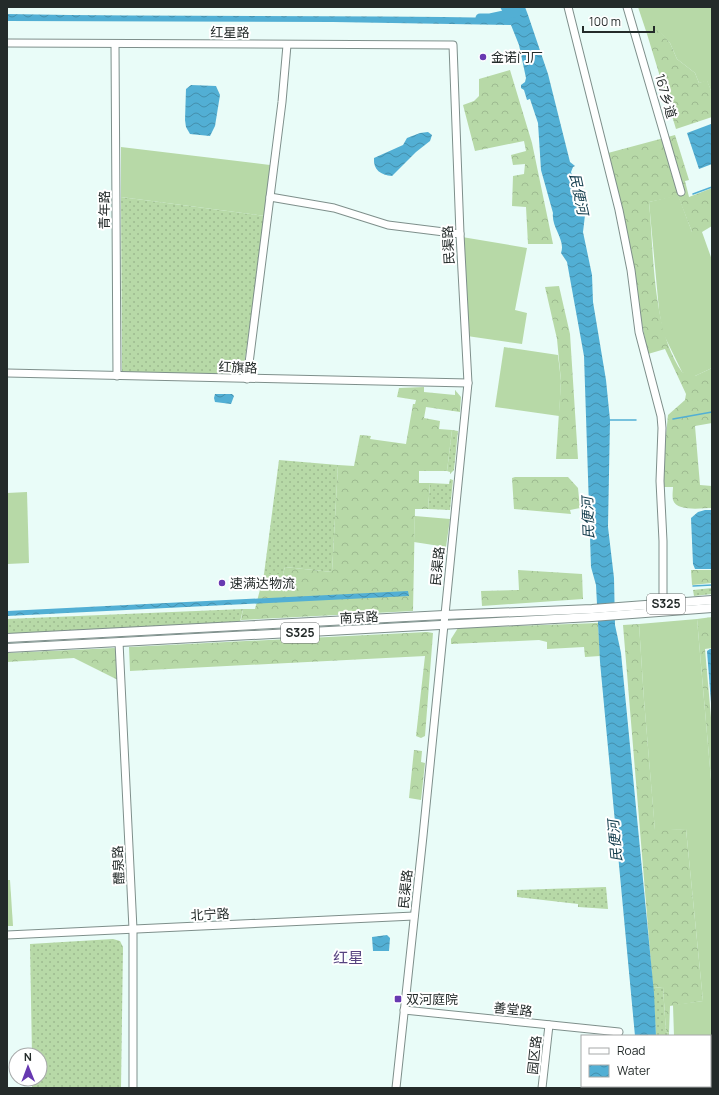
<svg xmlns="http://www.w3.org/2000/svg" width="719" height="1095" font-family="Manrope,'Noto Sans SC',sans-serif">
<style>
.grass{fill:url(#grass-dots)}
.forest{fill:url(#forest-crowns)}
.garden{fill:#b7d9a7}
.water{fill:url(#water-waves)}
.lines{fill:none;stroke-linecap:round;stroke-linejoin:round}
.stream{stroke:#52afd4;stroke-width:1.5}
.river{stroke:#52afd4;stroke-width:9}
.minor-casing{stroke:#7e8f8b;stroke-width:9}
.major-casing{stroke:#7e8f8b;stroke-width:10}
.minor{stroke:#fff;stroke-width:7}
.major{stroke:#fff;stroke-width:8}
.poi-dot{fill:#6739b1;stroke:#fff;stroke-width:1.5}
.labels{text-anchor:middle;stroke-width:4;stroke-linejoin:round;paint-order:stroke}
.shield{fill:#fff;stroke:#666b6a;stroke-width:1}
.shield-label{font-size:12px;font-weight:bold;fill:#242b2a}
.street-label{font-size:13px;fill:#242b2a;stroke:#fff}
.poi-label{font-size:13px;fill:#242b2a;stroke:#fff;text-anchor:start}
.water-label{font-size:14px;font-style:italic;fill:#123c4c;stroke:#fff}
.quarter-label{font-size:15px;fill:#564380;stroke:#fff}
</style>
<defs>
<pattern id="grass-dots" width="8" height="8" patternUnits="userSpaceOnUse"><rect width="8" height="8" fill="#b7d9a7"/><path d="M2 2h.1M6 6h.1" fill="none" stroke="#9dba90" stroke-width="1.8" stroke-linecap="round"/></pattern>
<pattern id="forest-crowns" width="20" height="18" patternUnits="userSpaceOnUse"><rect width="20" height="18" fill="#b7d9a7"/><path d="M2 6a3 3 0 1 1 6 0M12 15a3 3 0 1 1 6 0" fill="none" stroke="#9dba90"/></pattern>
<pattern id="water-waves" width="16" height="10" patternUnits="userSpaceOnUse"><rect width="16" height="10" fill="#52afd4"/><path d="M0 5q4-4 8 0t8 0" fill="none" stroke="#448fac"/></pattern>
</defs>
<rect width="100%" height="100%" fill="#e9fcf8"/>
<g class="grass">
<polygon points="121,197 265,216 243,374 237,375 122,372"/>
<polygon points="452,430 458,431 454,470 450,474 450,472 447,471"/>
<polygon points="279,460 338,465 332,572 285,567 283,574 264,574"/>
<polygon points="450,479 453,480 450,510 428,509 430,483 449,484"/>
<polygon points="712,588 712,594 694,596 693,590"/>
<polygon points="243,609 240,622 7,634 7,619"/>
<polygon points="606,887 608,909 578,907 578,904 517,897 517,890"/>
<polygon points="113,939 120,941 123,947 121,1088 32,1088 32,1079 40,1079 40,1055 32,1055 30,944"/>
<polygon points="663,987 666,1032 669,1033 669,1036 656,1036 653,988"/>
</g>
<g class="forest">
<polygon points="658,29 670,43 677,59 695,73 699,83 707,80 712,93 712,117 676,129 647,34"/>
<polygon points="510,70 532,143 553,244 528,244 526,207 512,206 513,176 524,174 525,164 513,165 511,155 526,151 524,141 475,151 463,105 474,101 479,96 479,79"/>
<path d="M675,135l14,45 -4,1 4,16 23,-9v38l-10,6h-10l-14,-36 -29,6c5,52 3,127 33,170l13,4 17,-8v55l-17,3 5,59 12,1v22c-10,0 -35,4 -39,-8 -1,-4 0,-10 0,-13h-9l-1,-22 5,-50 17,-15 1,-6 -21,-45 -17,5 -40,-201z"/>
<polygon points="559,286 570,334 578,459 556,459 561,381 557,339 545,287"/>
<polygon points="424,387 424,392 455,395 455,390 461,397 460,412 426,407 424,418 440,421 439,429 452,430 447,471 419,471 419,483 430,483 428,509 415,509 413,611 241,620 243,609 255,609 264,574 283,574 285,567 332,572 338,465 354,466 360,435 371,436 370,439 406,444 413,404 415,404 416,400 397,397 399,388"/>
<polygon points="515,477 568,477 578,488 580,508 570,510 571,514 514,509 512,478"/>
<polygon points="518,570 582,574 583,599 482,606 481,591 519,590"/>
<polygon points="691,570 712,570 712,583 692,585"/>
<polygon points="712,617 712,648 705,649 712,729 712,791 697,619"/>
<polygon points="598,623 600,656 585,657 584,647 547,649 547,642 539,640 451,644 451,639 458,628"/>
<polygon points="639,624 644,700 655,830 686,829 703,1001 670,1006 669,1033 666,1032 663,987 653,988 623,625"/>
<polygon points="427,632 433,633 425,736 421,738 416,736 425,656 130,671 129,647"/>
<polygon points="114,648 117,649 118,680 74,658 7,662 7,653"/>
<polygon points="414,750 422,751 421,762 425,763 421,800 409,798"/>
</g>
<g class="garden">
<polygon points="638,7 712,7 712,93 707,81 699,83 695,73 677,59 670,43 658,30 647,34"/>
<polygon points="121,147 270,165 265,216 121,197"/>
<polygon points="678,195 692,232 702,232 712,260 712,368 695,376 689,376 682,372 663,333 659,310 649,202"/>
<polygon points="462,237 527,248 515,310 527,313 522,344 467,336"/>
<polygon points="504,347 558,355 561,381 559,416 495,407"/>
<polygon points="27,492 29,563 7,564 7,493"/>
<polygon points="415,516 450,519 446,547 414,542"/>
<polygon points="697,619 712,791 712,1088 677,1088 677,1086 710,1086 710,1036 674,1036 673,1005 703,1001 686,829 655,831 644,700 639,624"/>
<polygon points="7,880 10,880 13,926 7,926"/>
</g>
<g class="water">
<path d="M500,7h25l3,8 20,59 22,88 5,4 -2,1 -2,5 14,43 -2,17 9,43 1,27 13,78 4,40 -2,107 6,51 1,47 6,28 33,340 2,43h-21l-35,-374 -4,-77 -5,-18 -7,-211 -17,-94 -6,-9c5,-13 -10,-26 -8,-40l-12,-43 -3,-47 -8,-24 -3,1 -3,-10 -3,-2v-3l4,-3 1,-4 -7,-33 -8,-20 -178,-3 -326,-1v-7c166,3 333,1 499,4z"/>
<polygon points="191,85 216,86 220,95 215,126 210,136 190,134 186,127 185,120 186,89"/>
<polygon points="711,124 712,164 699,169 687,133"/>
<path d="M428,132l4,3 -2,6 -14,11 -24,24c-11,-1 -19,-6 -18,-18l29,-13 4,-7 13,-5z"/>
<polygon points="215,394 232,394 234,396 231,404 215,402 214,398"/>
<polygon points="705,510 712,510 712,569 695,569 693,564 691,518 698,512"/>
<polygon points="408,591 409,596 7,616 7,611"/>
<polygon points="710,649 712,649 712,716 707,651"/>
<polygon points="387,935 390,938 389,951 373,951 372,937"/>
</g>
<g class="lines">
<g class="stream">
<polyline points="693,194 712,187"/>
<polyline points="673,419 712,412"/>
<polyline points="608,420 636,420"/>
<polyline points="693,586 712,585"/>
</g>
<polyline class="river" points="480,18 490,18 517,12"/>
<g class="minor-casing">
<g id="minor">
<polyline points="568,7 619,210 631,270 639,332 661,416 662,428 660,481 663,541 663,604"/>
<polyline points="627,7 681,192"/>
<polyline points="7,43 453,45 460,234 468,383 423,836 396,1088"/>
<polyline points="115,44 117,376"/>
<polyline points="270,197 334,208 388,225 460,234"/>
<polyline points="7,373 468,383"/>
<polyline points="247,379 282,102 287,45"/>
<polyline points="119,642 133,929 133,1088"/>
<polyline points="7,935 414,916"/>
<polyline points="404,1010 619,1032"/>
<polyline points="542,1088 549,1025"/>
</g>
</g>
<g class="major-casing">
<g id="major">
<polyline points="7,638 444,615 592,609 712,600"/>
<polyline points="7,648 592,617 712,608"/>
</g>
</g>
<use href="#minor" class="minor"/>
<use href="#major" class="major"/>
</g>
<g class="poi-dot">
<circle cx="483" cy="57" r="4"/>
<circle cx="222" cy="583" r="4"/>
<rect x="394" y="995" width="8" height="8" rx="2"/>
</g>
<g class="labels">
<g class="shield">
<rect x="647" y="594" width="38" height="20" rx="3"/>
<rect x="281" y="623" width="38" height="20" rx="3"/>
</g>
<g class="shield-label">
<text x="666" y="608">S325</text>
<text x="300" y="637">S325</text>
</g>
<g class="street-label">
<text x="230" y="37">红星路</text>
<text transform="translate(666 96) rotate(74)" y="5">167乡道</text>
<text transform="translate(104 210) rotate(-90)" y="5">青年路</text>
<text transform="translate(448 245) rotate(-93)" y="5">民渠路</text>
<text transform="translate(238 367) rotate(2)" y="5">红旗路</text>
<text transform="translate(437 566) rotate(-84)" y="5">民渠路</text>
<text transform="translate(359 617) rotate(-3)" y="5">南京路</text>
<text transform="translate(118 865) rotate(-93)" y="5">醴泉路</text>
<text transform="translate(405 889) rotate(-84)" y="5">民渠路</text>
<text transform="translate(210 914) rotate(-3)" y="5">北宁路</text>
<text transform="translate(513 1009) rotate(6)" y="5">善堂路</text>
<text transform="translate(534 1055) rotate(-84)" y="5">园区路</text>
</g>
<g class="poi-label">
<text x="491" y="62">金诺门厂</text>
<text x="230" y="588">速满达物流</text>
<text x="406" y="1004">双河庭院</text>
</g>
<g class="water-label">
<text transform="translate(579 194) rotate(78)" y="5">民便河</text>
<text transform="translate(588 518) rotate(-92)" y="5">民便河</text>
<text transform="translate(615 841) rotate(-95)" y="5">民便河</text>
</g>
<g class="quarter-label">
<text x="348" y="963">红星</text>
</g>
</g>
<rect width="719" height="1095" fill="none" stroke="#242b2a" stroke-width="16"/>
<rect x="581" y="1035" width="130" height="52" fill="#ffffff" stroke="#a7aaaa"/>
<rect x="589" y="1048" width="20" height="6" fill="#ffffff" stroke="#a7aaaa"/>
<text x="617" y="1055" font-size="12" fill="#242b2a">Road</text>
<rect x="589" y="1065" width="20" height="12" fill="url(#water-waves)" stroke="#a7aaaa"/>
<text x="617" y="1075" font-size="12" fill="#242b2a">Water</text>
<g transform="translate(28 1067) rotate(359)"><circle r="19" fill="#ffffff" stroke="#a7aaaa"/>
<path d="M0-3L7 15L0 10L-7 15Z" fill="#6739b1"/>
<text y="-6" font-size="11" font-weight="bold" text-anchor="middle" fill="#242b2a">N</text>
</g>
<path d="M583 26v6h71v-6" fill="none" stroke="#242b2a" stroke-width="2"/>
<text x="589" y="26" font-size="12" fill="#242b2a" stroke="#ffffff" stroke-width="3" paint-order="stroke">100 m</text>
</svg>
